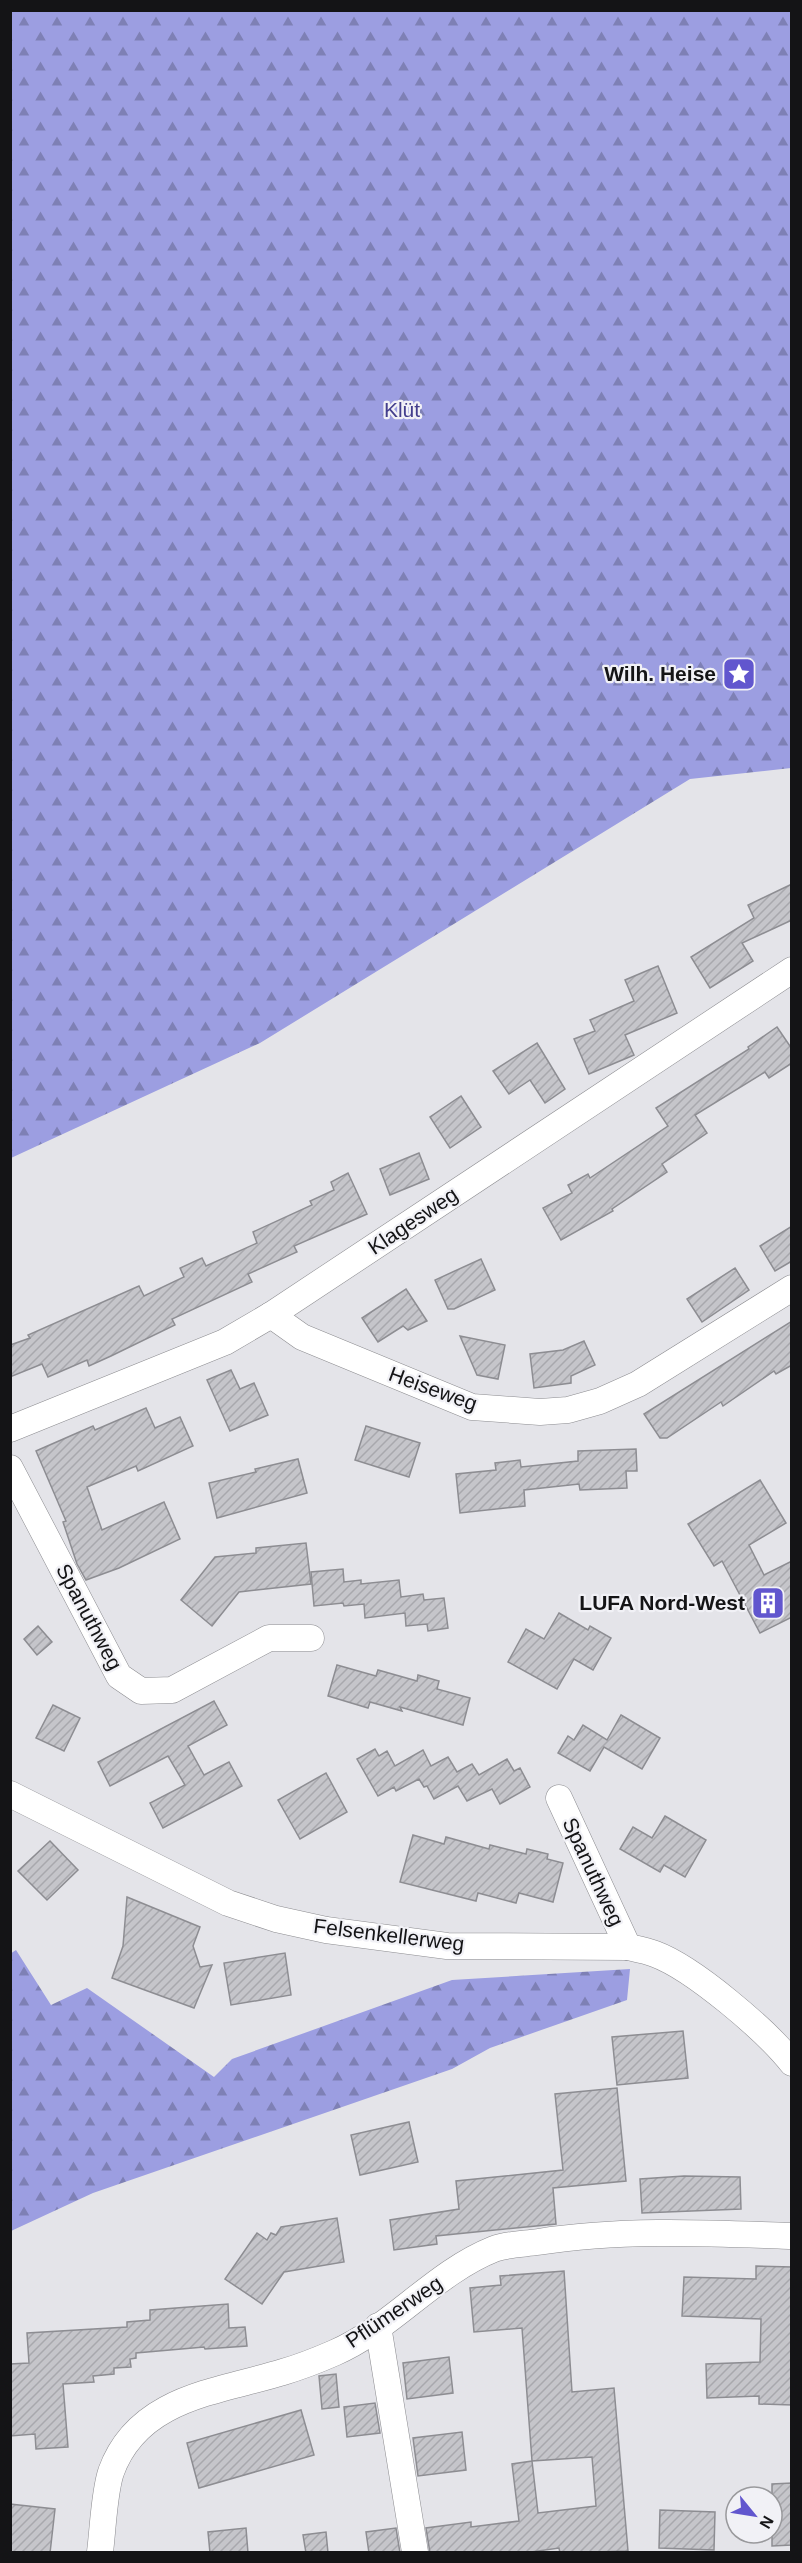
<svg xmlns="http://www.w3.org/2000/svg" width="802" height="2563" font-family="Helvetica,sans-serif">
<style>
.forest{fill:url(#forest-firs)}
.building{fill:url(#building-hatch);stroke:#8d8d92;stroke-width:1.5;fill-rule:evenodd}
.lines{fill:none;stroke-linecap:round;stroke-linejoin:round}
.minor-casing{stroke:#8c8c90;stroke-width:27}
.minor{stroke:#fff;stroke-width:26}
.labels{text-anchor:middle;stroke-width:4.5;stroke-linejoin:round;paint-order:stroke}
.park-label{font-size:21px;fill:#433e8d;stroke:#f1f1f6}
.poi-label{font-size:21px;font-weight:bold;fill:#141416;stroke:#f1f1f6;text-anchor:end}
.street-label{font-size:21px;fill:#141416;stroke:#f1f1f6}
</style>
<defs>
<pattern id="forest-firs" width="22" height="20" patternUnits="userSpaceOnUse" patternTransform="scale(1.5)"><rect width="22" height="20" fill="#9c9ee1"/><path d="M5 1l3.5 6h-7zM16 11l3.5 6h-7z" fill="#7e80b5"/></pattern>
<pattern id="building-hatch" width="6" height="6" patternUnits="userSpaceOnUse" patternTransform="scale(1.5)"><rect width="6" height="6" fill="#c5c5ca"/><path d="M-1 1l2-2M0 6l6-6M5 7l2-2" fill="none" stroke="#a8a8ad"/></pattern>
</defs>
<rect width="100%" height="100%" fill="#e4e4e9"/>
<g class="forest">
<polygon points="10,11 792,11 791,768 690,779 260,1043 11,1158"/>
<polygon points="16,1950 51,2005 87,1988 214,2077 232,2059 452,1980 630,1969 627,2000 490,2048 452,2069 93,2193 11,2231 10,1954"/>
</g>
<g class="building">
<polygon points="792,884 792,920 742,943 753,961 710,988 691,957 754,918 748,905"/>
<polygon points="658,966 677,1013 625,1035 634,1055 589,1074 574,1039 595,1031 590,1020 634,1001 625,980"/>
<polygon points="777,1027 792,1049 792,1063 769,1078 765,1072 695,1115 707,1133 662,1164 667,1172 612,1209 613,1211 561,1240 543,1208 572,1193 568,1185 588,1174 590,1178 668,1126 656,1108 749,1049 748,1047"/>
<polygon points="537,1043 565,1089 545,1103 530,1080 509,1094 493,1071"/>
<polygon points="461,1096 481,1127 450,1148 430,1117"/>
<polygon points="419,1153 429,1179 390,1195 380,1169"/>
<polygon points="348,1173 367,1214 294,1246 297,1252 248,1274 252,1282 172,1319 175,1325 111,1356 89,1366 87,1360 48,1377 42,1364 10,1377 10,1345 30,1338 28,1335 139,1286 144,1296 184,1277 180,1268 202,1258 206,1266 257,1243 253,1232 312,1205 310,1201 334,1190 331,1182"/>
<polygon points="792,1226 792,1261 775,1271 760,1246"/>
<polygon points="481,1259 495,1290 454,1309 448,1309 435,1280"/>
<polygon points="735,1268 749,1290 702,1322 687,1299"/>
<polygon points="406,1289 427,1321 408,1330 403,1326 378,1342 362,1318"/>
<polygon points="792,1321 792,1365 776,1374 774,1371 723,1406 721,1402 667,1438 660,1438 644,1414"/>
<polygon points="460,1336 505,1345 498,1379 477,1375"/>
<polygon points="584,1341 595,1365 571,1376 571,1383 534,1388 530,1354 563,1350"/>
<polygon points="231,1370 240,1389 254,1383 268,1415 230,1431 207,1380"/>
<polygon points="146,1408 155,1428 180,1417 193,1446 138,1471 136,1466 87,1487 102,1530 164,1502 180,1539 119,1568 86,1580 77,1564 63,1522 66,1521 36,1451 93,1426 95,1430"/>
<polygon points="366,1426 420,1443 409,1477 355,1460"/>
<polygon points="636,1449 637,1471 626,1471 627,1488 580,1490 579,1484 524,1490 525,1506 460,1513 456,1474 496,1470 495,1463 520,1460 521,1467 578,1461 578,1451"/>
<polygon points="298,1459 307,1493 217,1518 209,1483 256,1472 255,1469"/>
<polygon points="760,1480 786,1523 749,1545 764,1575 792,1561 792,1617 760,1633 722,1561 714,1566 688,1524"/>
<polygon points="306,1543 311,1584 239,1592 212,1626 181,1600 215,1557 256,1553 256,1548"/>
<polygon points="343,1569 344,1582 361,1580 361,1584 399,1580 401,1597 423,1594 424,1600 444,1598 448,1628 428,1631 427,1624 406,1626 405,1613 365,1618 364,1604 344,1606 343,1603 314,1606 311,1572"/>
<polygon points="559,1613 588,1630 590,1626 611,1638 593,1670 574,1659 557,1689 508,1662 526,1629 544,1639"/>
<polygon points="38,1626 52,1642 37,1655 24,1639"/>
<polygon points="337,1665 376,1676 378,1670 417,1681 418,1675 439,1681 437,1689 470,1698 463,1725 400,1707 402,1711 370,1702 368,1708 328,1696"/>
<polygon points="214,1701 227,1725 188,1746 204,1775 229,1762 242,1786 163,1828 150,1803 185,1785 168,1756 110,1786 98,1762"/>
<polygon points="53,1705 80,1718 64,1751 36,1738"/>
<polygon points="621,1715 660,1738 642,1769 604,1747 590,1771 558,1753 568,1736 574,1740 583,1725 607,1740"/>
<polygon points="375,1749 379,1756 387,1751 395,1766 423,1750 431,1766 448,1757 457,1772 472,1764 479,1775 507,1759 514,1771 520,1768 530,1787 500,1804 492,1789 467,1801 458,1786 434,1799 427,1786 424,1787 419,1779 396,1791 394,1787 378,1796 357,1759"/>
<polygon points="326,1773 347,1812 300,1839 278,1800"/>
<polygon points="665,1816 706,1840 685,1877 664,1865 660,1872 620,1849 633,1827 652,1838"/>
<polygon points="413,1835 444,1844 446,1837 489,1849 490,1845 526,1854 527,1849 548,1854 547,1859 563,1863 553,1902 519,1893 516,1903 478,1893 476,1901 400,1882"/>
<polygon points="50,1841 78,1870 47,1900 18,1871"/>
<polygon points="127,1897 200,1927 193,1946 200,1967 212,1965 194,2008 112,1978 123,1946"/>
<polygon points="285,1953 291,1995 231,2005 224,1963"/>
<polygon points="683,2031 688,2078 617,2085 612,2037"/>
<polygon points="617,2088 626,2181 553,2188 556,2224 436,2236 437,2244 394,2250 390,2220 459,2209 456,2181 563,2170 555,2094"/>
<polygon points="409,2122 418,2162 360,2175 351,2135"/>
<polygon points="684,2176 740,2177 741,2209 642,2213 640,2179"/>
<polygon points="337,2218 344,2262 284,2272 262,2304 225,2279 257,2233 267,2240 271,2233 276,2235 281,2227"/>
<polygon points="756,2266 792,2267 792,2405 759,2404 759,2396 707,2398 706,2364 760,2362 761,2319 682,2316 684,2277 756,2279"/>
<path d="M564,2271l8,121 42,-4 14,163 -68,2 -1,-5 -35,5h-94l-4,-25 45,-6v5l48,-6 -7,-57 20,-3 -10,-133 -48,4 -4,-44 31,-3 -1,-9zM592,2457l4,49 -58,7 -6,-52z"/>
<polygon points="228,2304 229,2328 245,2327 247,2346 205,2349 204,2347 136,2353 136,2358 130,2359 131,2367 114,2368 114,2374 93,2376 94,2382 63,2384 68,2447 36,2449 35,2434 10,2436 10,2364 29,2363 27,2333 127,2327 127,2322 150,2320 150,2310"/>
<polygon points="449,2357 453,2393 407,2399 403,2363"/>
<polygon points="336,2374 339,2407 322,2409 319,2376"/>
<polygon points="375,2403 380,2433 347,2437 344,2407"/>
<polygon points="301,2410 314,2455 199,2488 187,2443"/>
<polygon points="462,2432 466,2470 418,2476 413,2438"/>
<polygon points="792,2483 792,2545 772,2546 772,2484"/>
<polygon points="10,2504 55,2509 50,2553 10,2553"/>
<polygon points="660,2510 715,2512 714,2550 659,2548"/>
<polygon points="246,2528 248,2553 210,2553 208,2532"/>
<polygon points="396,2528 400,2553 369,2553 366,2532"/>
<polygon points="326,2532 328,2553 306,2553 303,2535"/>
</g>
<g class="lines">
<g class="minor-casing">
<g id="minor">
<polyline points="271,1315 302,1337 472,1407 540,1412 568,1410 600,1401 638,1384 792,1288"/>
<polyline points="10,1429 225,1342 271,1315 792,970"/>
<polyline points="10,1468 119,1676 141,1691 172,1690 269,1638 311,1638"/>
<path d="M10,1794l218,109 48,16 50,11 121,16 181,1c9,2 19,4 27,7 38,14 111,76 137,109"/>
<polyline points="559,1798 628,1947"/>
<polyline points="378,2326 415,2552"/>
<path d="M100,2552c3,-23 4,-59 11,-80 27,-75 107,-80 172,-100 17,-5 35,-12 51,-19 58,-25 100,-80 160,-104 13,-5 30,-5 44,-7 83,-13 169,-9 254,-6"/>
</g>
</g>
<use href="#minor" class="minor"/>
</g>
<defs>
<g id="sight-square" transform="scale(1.725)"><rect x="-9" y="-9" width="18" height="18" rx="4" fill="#6156ce" stroke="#f1f1f6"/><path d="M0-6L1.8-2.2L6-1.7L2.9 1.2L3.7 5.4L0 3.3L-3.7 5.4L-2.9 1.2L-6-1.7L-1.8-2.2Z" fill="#fff"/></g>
<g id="building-square" transform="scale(1.725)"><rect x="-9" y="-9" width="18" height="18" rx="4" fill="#6156ce" stroke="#f1f1f6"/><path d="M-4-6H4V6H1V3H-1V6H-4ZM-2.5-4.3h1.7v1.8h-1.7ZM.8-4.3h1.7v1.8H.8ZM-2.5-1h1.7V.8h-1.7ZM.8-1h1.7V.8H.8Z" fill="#fff"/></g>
</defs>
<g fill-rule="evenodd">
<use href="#sight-square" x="739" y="674"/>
<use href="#building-square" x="768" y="1603"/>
</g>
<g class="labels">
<g class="park-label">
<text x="402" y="417">Klüt</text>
</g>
<g class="poi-label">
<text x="716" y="681">Wilh. Heise</text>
<text x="745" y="1610">LUFA Nord-West</text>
</g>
<g class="street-label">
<text transform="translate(413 1221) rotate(-34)" y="7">Klagesweg</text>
<text transform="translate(433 1389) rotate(20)" y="7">Heiseweg</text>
<text transform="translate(89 1617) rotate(62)" y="7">Spanuthweg</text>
<text transform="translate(593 1872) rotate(65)" y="7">Spanuthweg</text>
<text transform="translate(389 1935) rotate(7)" y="7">Felsenkellerweg</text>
<text transform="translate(394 2312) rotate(-34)" y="7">Pflümerweg</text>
</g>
</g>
<rect width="802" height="2563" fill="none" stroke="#141416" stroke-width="24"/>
<g transform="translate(754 2515) rotate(120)"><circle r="28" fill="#f1f1f6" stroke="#99999c" stroke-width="1.5"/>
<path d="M0-4.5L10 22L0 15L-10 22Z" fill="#6156ce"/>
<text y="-9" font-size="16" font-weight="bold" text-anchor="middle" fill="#141416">N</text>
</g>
</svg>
